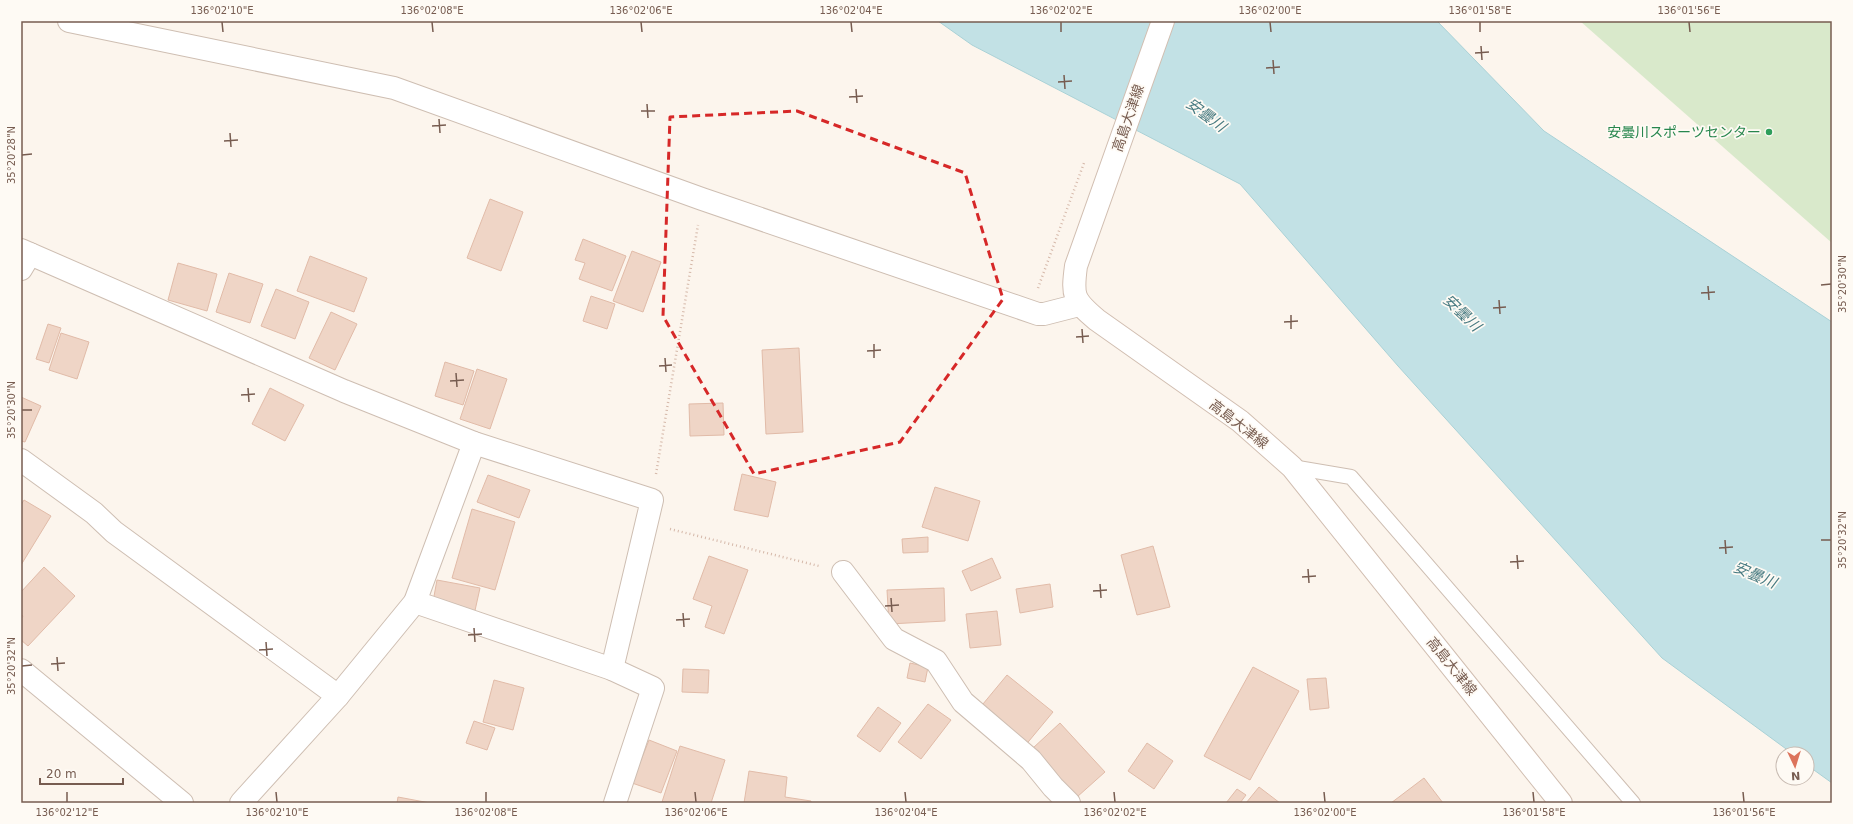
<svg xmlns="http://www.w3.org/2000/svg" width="1853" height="824" font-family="'DejaVu Sans','Noto Sans JP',sans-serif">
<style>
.green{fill:#d9e9cb}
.water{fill:#c2e1e5;stroke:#a9d1d6}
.building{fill:#efd5c6;stroke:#e1bba8}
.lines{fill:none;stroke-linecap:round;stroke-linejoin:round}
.lane-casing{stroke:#cebeb2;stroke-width:16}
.street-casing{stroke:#cebeb2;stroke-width:24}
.secondary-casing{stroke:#d1beb1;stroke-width:24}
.path{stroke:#d5b8a9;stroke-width:2.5;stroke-dasharray:1 3;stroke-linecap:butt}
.lane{stroke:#fff;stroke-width:14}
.street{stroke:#fff;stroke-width:22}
.secondary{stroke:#fff;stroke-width:22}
.marked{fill:none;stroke:#d62828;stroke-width:3;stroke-dasharray:8 5;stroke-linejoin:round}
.ticks{fill:none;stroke:#775c50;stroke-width:1.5}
.leisure-dot{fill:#2e9e5b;stroke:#fefaf4;stroke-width:1.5}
.labels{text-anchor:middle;stroke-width:3.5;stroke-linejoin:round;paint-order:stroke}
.street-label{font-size:14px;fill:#775c50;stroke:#fefaf4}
.leisure-label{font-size:14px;fill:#27864d;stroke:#fefaf4;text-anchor:end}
.water-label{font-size:15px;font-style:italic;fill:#477a81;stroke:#fefaf4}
.neatline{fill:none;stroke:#775c50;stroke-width:1.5}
.ticks-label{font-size:10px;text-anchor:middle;fill:#775c50}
</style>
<rect width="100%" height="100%" fill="#fcf5ed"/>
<polygon class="green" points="1580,21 1832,21 1832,243"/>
<polygon class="water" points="938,21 1437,21 1544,131 1832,322 1832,783 1807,765 1807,754 1793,754 1662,658 1398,366 1240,184 972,45"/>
<g class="building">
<polygon points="490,199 523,212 501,271 467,258"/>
<polygon points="583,239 626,256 612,291 579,279 585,263 575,260"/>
<polygon points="632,251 661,262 643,312 613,301"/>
<polygon points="310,256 367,278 354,312 297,291"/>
<polygon points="178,263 217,274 207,311 168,300"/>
<polygon points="229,273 263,284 250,323 216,312"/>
<polygon points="276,289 309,302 295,339 261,326"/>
<polygon points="591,296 615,304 607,329 583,321"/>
<polygon points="331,312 357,324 335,370 309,358"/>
<polygon points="48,324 61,328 49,363 36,359"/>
<polygon points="61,333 89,342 77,379 49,370"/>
<polygon points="799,348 803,432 766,434 762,350"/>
<polygon points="445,362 474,371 463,405 435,396"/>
<polygon points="477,369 507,379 490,429 460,419"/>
<polygon points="270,388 304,405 285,441 252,424"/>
<polygon points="21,397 41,406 25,442 21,441"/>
<polygon points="723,403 724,435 690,436 689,404"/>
<polygon points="742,474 776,482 768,517 734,510"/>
<polygon points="488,475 530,490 519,518 477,502"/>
<polygon points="935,487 980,501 968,541 922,527"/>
<polygon points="24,500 51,516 21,565 21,505"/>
<polygon points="472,509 515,522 495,590 452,578"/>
<polygon points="928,537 928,552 903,553 902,539"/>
<polygon points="1153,546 1170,607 1137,615 1121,555"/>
<polygon points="709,556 748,570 724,634 705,627 712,606 693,599"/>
<polygon points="992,558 1001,578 971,591 962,571"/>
<polygon points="44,567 75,596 28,646 21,640 21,619 23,616 21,614 21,592"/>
<polygon points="437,580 480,588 474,615 432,607"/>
<polygon points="1050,584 1053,607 1020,613 1016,589"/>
<polygon points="944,588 945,621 889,624 887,590"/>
<polygon points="997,611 1001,645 970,648 966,614"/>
<polygon points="910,663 928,667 925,682 907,678"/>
<polygon points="1253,667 1299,691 1250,780 1204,756"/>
<polygon points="683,669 709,670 708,693 682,692"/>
<polygon points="1007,675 1053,712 1024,747 978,710"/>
<polygon points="1326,678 1329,708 1310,710 1307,679"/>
<polygon points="494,680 524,688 513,730 483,722"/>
<polygon points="928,704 951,720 921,759 898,742"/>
<polygon points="878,707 901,723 880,752 857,736"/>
<polygon points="474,721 495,728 487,750 466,743"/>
<polygon points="1060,723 1105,772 1077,797 1033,748"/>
<polygon points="649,740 677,751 661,793 632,783"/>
<polygon points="1147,743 1173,761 1154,789 1128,771"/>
<polygon points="680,746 725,760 711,803 662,802"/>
<polygon points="749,771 787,777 785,797 811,801 811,803 744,803"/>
<polygon points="1424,778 1443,803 1391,803"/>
<polygon points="1259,787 1280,803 1246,803"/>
<polygon points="1237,789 1246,795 1240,803 1226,803"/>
<polygon points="398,797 430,803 397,803"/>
</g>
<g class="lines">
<g class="lane-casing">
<polyline id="lane" points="1292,467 1351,477 1633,803"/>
</g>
<g class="street-casing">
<g id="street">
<polyline points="69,21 394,88 702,199 1038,314 1044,314 1079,305"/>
<polyline points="21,250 344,391 474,443 652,500 612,669"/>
<polyline points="21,269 30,254"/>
<polyline points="21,460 94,513 114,532 338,696"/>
<polyline points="843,572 894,639 936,661 963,702 1031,760 1053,787 1069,803"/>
<polyline points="415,602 612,669 653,688 615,803"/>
<polyline points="21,670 182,803"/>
<polyline points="241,803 338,696 415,602 474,443"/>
</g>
</g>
<g class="secondary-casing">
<path id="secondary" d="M1163,21l-87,245c-4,30 -3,34 21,54l143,101 52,46 269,336"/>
</g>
<g class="path">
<polyline points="1038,288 1084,163"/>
<polyline points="656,474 698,225"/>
<polyline points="670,529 819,566"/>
</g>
<use href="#lane" class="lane"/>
<use href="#street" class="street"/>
<use href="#secondary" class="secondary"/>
</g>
<path class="marked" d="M797,111l168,62 38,126 -103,143 -146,32 -91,-158 7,-199z"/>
<path class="ticks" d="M222,22l1,10M432,22l1,10M641,22l1,10M851,22l1,10M1061,22v10M1270,22l1,10M1480,22v10M1689,22l1,10M1481,46l1,14M1475,53l14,-1M1273,60l1,14M1266,68l14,-1M1064,75l1,14M1058,82l14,-1M856,89l1,14M849,97l14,-1M647,104l1,14M641,111h14M439,119l1,14M432,126l14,-1M230,133l1,14M224,141l14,-1M22,155l10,-1M1821,285l10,-1M1708,286l1,14M1701,293l14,-1M1499,300l1,14M1493,308l13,-1M1291,315v14M1284,322l14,-1M1082,329l1,14M1076,337l13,-1M874,344v14M867,351l14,-1M665,358l1,14M659,366l13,-1M456,373l1,14M450,381l14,-1M248,388l1,14M241,395l14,-1M22,410h10M1725,540l1,14M1821,540h10M1719,548l14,-1M1517,555l1,14M1510,562l14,-1M1308,569l1,14M1302,577l14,-1M1100,584l1,14M1093,591l14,-1M891,598l1,14M885,606l14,-1M683,613l1,14M676,620l14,-1M474,628l1,14M468,635l14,-1M266,642l1,14M259,650l14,-1M57,657l1,14M51,664l14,-1M22,666l10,-1M67,792v10M276,792l1,10M486,792v10M695,792l1,10M905,792l1,10M1114,792l1,10M1324,792l1,10M1533,792l1,10M1743,792l1,10"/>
<circle class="leisure-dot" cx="1769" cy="132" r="4"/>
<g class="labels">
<g class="street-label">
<text transform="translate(1128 118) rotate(-71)" y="5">高島大津線</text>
<text transform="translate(1239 424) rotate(38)" y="5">高島大津線</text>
<text transform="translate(1452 666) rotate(51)" y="5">高島大津線</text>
</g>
<g class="leisure-label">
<text x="1761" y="137">安曇川スポーツセンター</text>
</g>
<g class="water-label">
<text transform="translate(1206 115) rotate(37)" y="5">安曇川</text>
<text transform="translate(1462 313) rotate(44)" y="5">安曇川</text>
<text transform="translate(1755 575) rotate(23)" y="5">安曇川</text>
</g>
</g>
<rect width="1853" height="824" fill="none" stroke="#fefaf4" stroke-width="44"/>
<g transform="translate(1795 766) rotate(176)"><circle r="19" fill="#fefaf4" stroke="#c8bbb2"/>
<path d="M0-3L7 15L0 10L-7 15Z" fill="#dc745c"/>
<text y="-6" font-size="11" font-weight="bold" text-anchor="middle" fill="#775c50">N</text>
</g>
<path d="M40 778v6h83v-6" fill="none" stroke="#775c50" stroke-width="2"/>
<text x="46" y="778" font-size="12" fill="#775c50" stroke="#fefaf4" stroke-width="3" paint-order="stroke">20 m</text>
<rect x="22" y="22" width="1809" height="780" class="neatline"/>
<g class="ticks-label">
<text x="222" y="14">136°02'10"E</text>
<text x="432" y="14">136°02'08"E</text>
<text x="641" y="14">136°02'06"E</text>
<text x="851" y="14">136°02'04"E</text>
<text x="1061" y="14">136°02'02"E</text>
<text x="1270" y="14">136°02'00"E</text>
<text x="1480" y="14">136°01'58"E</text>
<text x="1689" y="14">136°01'56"E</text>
<text transform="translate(11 155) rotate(-90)" y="4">35°20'28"N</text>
<text transform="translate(1842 284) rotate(-90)" y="4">35°20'30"N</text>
<text transform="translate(11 410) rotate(-90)" y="4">35°20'30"N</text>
<text transform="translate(1842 540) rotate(-90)" y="4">35°20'32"N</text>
<text transform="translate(11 666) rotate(-90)" y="4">35°20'32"N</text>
<text x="67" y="816">136°02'12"E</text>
<text x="277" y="816">136°02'10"E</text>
<text x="486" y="816">136°02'08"E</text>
<text x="696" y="816">136°02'06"E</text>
<text x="906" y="816">136°02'04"E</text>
<text x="1115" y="816">136°02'02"E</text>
<text x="1325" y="816">136°02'00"E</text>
<text x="1534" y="816">136°01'58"E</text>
<text x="1744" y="816">136°01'56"E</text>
</g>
</svg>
